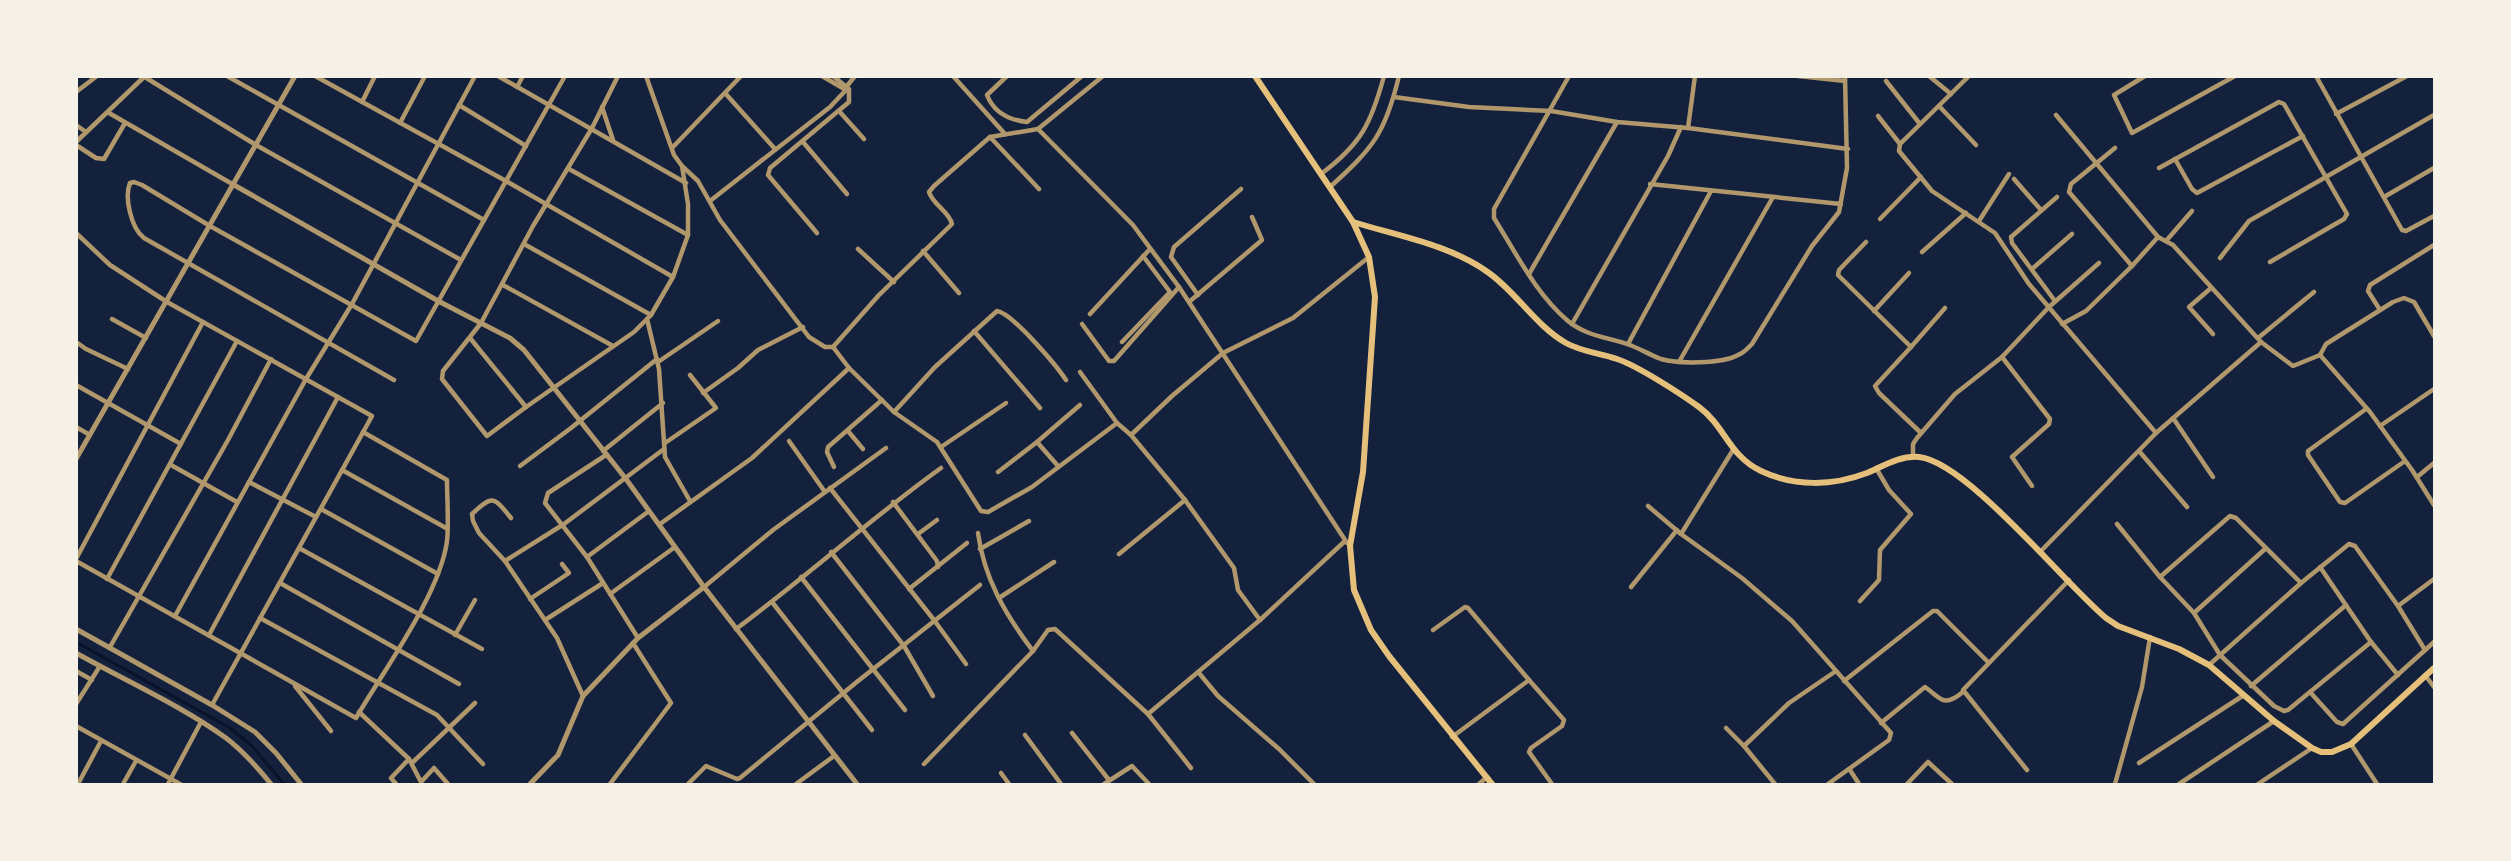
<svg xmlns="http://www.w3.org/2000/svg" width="2511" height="861" font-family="Commissioner,sans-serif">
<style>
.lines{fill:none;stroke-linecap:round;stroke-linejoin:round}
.stream{stroke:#0b132b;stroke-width:3}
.minor{stroke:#b1986c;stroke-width:4.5}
.tertiary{stroke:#b1986c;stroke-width:5}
.secondary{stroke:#e5c07b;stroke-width:6}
</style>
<rect width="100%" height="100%" fill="#14213d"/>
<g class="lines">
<polyline class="stream" points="76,642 230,728 252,746 284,784"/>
<g class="minor">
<polyline points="143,76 256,145 461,260"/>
<polyline points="227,76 484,220"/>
<polyline points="315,76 506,181 673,277"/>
<polyline points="498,76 686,183"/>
<polyline points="618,76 592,128 533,226 481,323 443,371 442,379 487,436 526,407 634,332 651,315 673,277 688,235 688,204 682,166"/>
<polyline points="646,76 674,155 682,166 698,181 720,220 809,337 825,347 833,347"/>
<polyline points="953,76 1005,134"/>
<path d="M1007,76l-20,19c7,18 22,25 40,27l55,-46"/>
<path d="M1569,76l-75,133v9c22,35 42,76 74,103 18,15 39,16 59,23 12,4 23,11 34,15 17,5 61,5 77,-4 6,-2 10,-7 14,-11l60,-98 27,-34 8,-44 -2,-92"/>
<polyline points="1798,76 1845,81"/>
<polyline points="1929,76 1951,94"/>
<polyline points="1969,76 1900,144 1899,151 1932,191 1995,233 2029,284 2156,433"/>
<polyline points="2145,76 2114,95 2132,133 2235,76"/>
<polyline points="2316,76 2402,230 2406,231 2434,216"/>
<polyline points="1886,81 1920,124"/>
<polyline points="847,86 855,76"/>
<polyline points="517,87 523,76"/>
<polyline points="76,92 97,76"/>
<polyline points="725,93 775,149"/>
<polyline points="1394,97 1469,107 1551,111 1617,122 1688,128 1848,149"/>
<polyline points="362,102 375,76"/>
<polyline points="459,105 526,146"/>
<polyline points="1939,106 1976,145"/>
<polyline points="602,107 613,140"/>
<polyline points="839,111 864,139"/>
<polyline points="109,113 234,185"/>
<polyline points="2336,114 2407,76"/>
<polyline points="2056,115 2158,237 2173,245 2261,342 2293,366 2320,355"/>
<polyline points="1878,116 1900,144"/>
<polyline points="400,123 425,76"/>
<polyline points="76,125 86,132"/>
<polyline points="1688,128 1695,76"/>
<polyline points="1038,129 1133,225 1179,287 1347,543"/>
<polyline points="990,137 1039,189"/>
<polyline points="76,142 145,76"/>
<polyline points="803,142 847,194"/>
<polyline points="76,145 96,158 104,159 125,123"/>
<polyline points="672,148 741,76"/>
<polyline points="2175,159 2192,189 2197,193 2303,136"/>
<polyline points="2159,168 2279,102 2284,104 2347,214 2344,219 2270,262"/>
<polyline points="569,169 688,235"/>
<path d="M1321,174c40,-30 50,-50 63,-98"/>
<polyline points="2014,179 2041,210"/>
<polyline points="1650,184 1841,204"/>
<path d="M1330,187c43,-39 55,-53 69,-111"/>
<polyline points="2384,197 2434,168"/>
<polyline points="710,201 830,107 846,90 822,76"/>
<polyline points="1880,219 1921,177"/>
<polyline points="1979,221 2009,174"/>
<polyline points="76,233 110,265 167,302 372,416 212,705"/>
<polyline points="817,233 768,175 770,168 849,102 849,89 833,76"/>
<polyline points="2166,241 2192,211"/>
<polyline points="1866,242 1839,270 1838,275 1911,347 1875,386 1879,393 1921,433"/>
<polyline points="524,244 651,315"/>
<polyline points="858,249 894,282"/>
<polyline points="923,251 959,293"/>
<polyline points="1922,252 1966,213"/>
<polyline points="2220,258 2249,221 2434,115"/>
<polyline points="2132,266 2158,237"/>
<polyline points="2032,269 2072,234"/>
<polyline points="1529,274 1617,122"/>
<polyline points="503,285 613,346"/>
<polyline points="2211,288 2189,307 2213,334"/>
<polyline points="1198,295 1171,257 1174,247 1241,189"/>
<polyline points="2055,301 2012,243 2011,237 2057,197"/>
<polyline points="1189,302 1262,240 1252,217"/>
<polyline points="2380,310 2368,291 2370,285 2434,245"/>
<polyline points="1874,311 1909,273"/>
<polyline points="1090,314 1150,249"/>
<polyline points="112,319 146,338"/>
<polyline points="647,319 659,369 665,457 690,501"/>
<polyline points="1082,324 1109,361 1114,361 1179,287"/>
<polyline points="1572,324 1668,156 1681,127"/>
<polyline points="2062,324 2086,311 2132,266 2069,192 2071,184 2115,148"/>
<polyline points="974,331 1040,408"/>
<polyline points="470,338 526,407"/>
<polyline points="2258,338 2314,292"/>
<polyline points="76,342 86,349 128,369"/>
<polyline points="1122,342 1170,292 1143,256"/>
<polyline points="1628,344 1711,191"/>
<polyline points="1911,347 1945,308"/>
<polyline points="2320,355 2370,412 2412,470 2434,505"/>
<polyline points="2320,355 2326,344 2393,302 2404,298 2414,302 2434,336"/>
<polyline points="658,362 718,321"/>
<polyline points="1679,362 1773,197"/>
<polyline points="849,368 894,412 937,442 981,511 988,512 1032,487 1117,423 1131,435 1185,500 1234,568 1238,590 1260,620"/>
<polyline points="1080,372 1117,423"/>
<path d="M394,380l-250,-142c-13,-10 -20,-41 -14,-55l4,-1 8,3 68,41 206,115 149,-265"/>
<polyline points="76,385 181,444"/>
<polyline points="703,393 738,368 758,350 803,327"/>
<polyline points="2366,409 2308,451 2308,455 2340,502 2345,503 2405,461"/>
<path d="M894,412l41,-45 62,-56c15,2 59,54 69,69"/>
<polyline points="2173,418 2213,477"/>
<polyline points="2380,426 2434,389"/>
<polyline points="76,427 90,435"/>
<polyline points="848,431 863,449"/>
<polyline points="1131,435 1172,396 1223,353 1293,318 1369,257"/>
<polyline points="789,441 825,492"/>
<polyline points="1037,442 1080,405"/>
<polyline points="665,443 716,408 690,375"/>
<polyline points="941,447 1006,403"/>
<polyline points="603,451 663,403"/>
<polyline points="2139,451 2187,507"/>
<polyline points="606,455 548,493 545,503 587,557 638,638"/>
<polyline points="1913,457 1913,444 1917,438 1955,394 2002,357"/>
<polyline points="171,465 237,502"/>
<polyline points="520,466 571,428 657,359"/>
<polyline points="834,467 827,452 828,447 882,400"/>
<polyline points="342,470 446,528"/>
<polyline points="998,472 1037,442 1058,466"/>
<polyline points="2417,477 2434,463"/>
<polyline points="249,482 316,517"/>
<polyline points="2032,486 2012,457 2049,424 2050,419 2002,357 2049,307 2099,263"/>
<polyline points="830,488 934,620 966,664"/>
<polyline points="893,502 937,561 938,567"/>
<polyline points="1648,506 1681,534 1742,578 1792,621 1891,733 1889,740 1828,784"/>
<polyline points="321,509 438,574"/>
<path d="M511,518c-17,-21 -18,-24 -39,-4l1,7 6,12 26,28 52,77 26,58"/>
<path d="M660,524l92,-66 97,-90 -16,-21 46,-52 73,-71c-3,-13 -19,-19 -23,-32l5,-6 56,-49 48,-8 65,-53"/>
<polyline points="2117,524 2160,577 2194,613 2220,655 2274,706 2284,711 2288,710 2371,642"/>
<path d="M978,533c6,45 27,81 55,118"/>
<polyline points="918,534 937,520"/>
<polyline points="1681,534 1733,450"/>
<polyline points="299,548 482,649"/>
<polyline points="980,549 1029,521"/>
<polyline points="831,552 904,646 933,696"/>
<polyline points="2040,552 2156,433 2261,342"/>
<polyline points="1119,554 1185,500"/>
<polyline points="587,557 649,511"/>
<polyline points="76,559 203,322"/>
<path d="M76,561l280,157c28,-48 84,-124 91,-177 2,-17 0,-43 0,-61l-84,-48"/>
<polyline points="505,561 564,524 664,449"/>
<polyline points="2320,567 2371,642 2398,675"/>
<polyline points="801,577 905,710"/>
<polyline points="2160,577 2230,516 2236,518 2301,583"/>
<polyline points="107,579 237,341"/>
<polyline points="280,583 459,684"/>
<polyline points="704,587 773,530 886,448"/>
<polyline points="1631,587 1677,530"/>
<polyline points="909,589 967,543"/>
<polyline points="610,594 675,547"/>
<polyline points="999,598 1054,562"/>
<polyline points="530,599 569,573 562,564"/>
<polyline points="1860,601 1879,580 1880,550 1911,514 1889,490 1876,468"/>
<polyline points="772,602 872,730"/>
<polyline points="2398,606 2434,579"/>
<polyline points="2194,613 2265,549"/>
<polyline points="175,616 306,379 352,304 475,76"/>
<polyline points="260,618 437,715 483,764"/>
<polyline points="545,620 603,583"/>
<path d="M736,629c70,-52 134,-110 205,-161"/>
<polyline points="1433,630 1465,607 1468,608 1529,680 1452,737"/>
<polyline points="209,635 338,397"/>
<polyline points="455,635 475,600"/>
<polyline points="110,647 228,440 271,359"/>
<polyline points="2209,665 2301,583 2349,544 2355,546 2398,606 2425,650"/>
<polyline points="76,671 92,680"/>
<polyline points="1199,673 1218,696 1279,749 1314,784"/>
<polyline points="2425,675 2434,687"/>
<polyline points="1529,680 1564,720 1562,726 1531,748 1529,752 1552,784"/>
<polyline points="1844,681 1933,611 1937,611 1988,662"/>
<polyline points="295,686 331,731"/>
<polyline points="2251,686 2346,605"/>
<polyline points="2310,692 2337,722 2343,724 2434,642"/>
<polyline points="76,704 100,666"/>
<polyline points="359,712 409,759 421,782 434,768 448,784"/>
<polyline points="1148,714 1191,768"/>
<path d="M1881,723l44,-36c17,12 18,21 38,5"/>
<polyline points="76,726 180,784"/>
<polyline points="1726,728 1744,746"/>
<polyline points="1072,733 1109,780"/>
<polyline points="1025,735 1061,784"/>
<polyline points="2351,744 2377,784"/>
<polyline points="412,763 475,703"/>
<polyline points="2139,763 2244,695"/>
<polyline points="924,764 1033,651 1048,630 1055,629 1148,714 1260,620 1345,541"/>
<polyline points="1850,770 1859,784"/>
<polyline points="2027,770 1963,690 2069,580"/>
<polyline points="1001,773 1009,784"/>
<polyline points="78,784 101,741"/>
<polyline points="123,784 136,761"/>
<polyline points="168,784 201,722"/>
<polyline points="396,784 391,778 409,759"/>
<polyline points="610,784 671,703 633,643"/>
<polyline points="688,784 706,766 737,779 740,778 858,681 980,585"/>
<polyline points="796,784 834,756"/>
<polyline points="1104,784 1132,766 1149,784"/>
<polyline points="1479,784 1487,777"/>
<polyline points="1775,784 1744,746 1789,703 1836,671"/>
<polyline points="1907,784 1928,762 1952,784"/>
<polyline points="2115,784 2142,687 2150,637"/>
<polyline points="2179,784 2274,721"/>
<polyline points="2258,784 2312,748"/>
</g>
<g class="tertiary">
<polyline points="234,185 440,302 510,338 524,350 626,479 704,587 857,784"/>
<polyline points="76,459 295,76"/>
<polyline points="76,629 212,705 255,732 276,753 301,784"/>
<path d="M76,653c50,28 104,52 150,85 17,13 32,30 45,46"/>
<polyline points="530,784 558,755 583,696 638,638 704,587"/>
</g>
<g class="secondary">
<polyline points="1255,76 1353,222 1369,257 1375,297 1363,472 1350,546 1354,590 1371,630 1389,656 1492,784"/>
<path d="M1353,222c45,14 98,23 136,51 28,20 46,52 77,70 16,9 34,10 51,16 21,7 64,35 82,48 26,19 30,49 62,64 34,16 72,15 106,2 16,-7 34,-18 52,-16 48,5 146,127 187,161l12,8 61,23 30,16 65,56 38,27 9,4h11l19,-8 83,-76"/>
</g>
</g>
<rect width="2511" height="861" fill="none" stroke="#f6f1e7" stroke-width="156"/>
</svg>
